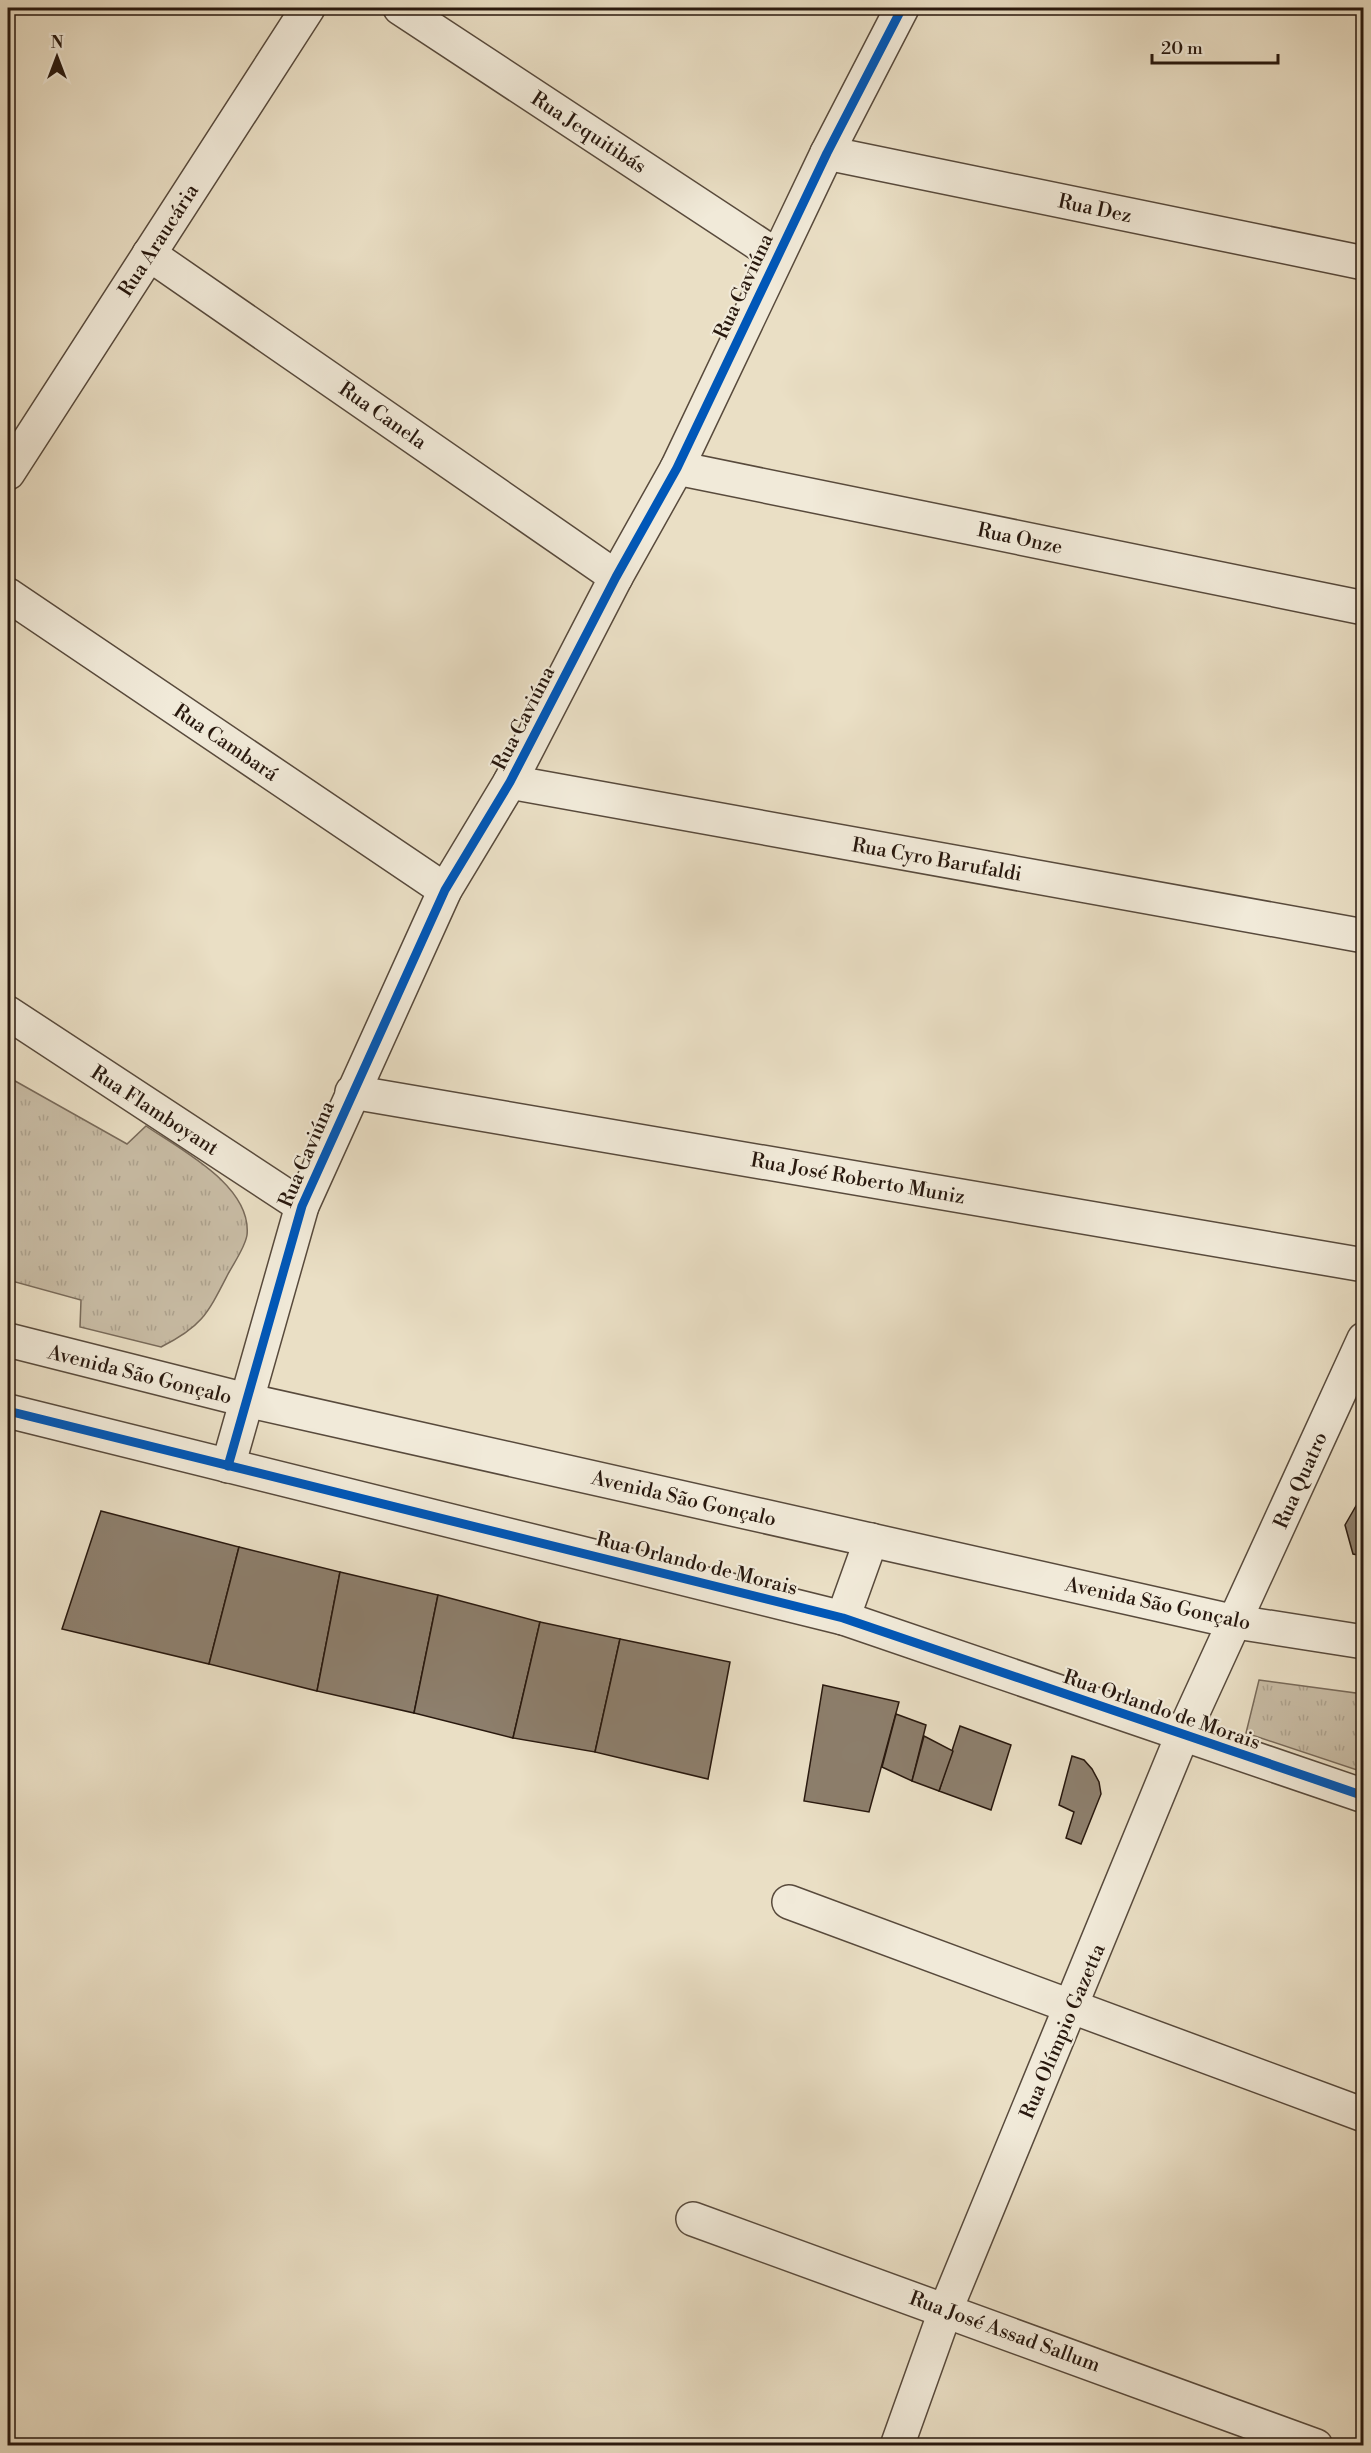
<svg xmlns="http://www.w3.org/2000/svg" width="1371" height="2453" font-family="'Libre Bodoni',serif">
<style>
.grass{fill:url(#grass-tufts);stroke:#786a5a;stroke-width:1.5}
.building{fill:#8d7f6d;stroke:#28180e;stroke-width:1.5}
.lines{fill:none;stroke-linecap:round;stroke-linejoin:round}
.minor-casing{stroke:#584a3c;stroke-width:36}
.minor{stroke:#f1ead9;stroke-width:33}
.cycleway-casing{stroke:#f1ead9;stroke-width:13}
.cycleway{stroke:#0057b8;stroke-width:9}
.labels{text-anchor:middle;stroke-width:4.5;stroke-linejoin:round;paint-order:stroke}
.street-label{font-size:20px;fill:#28180e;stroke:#f1ead9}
</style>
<defs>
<pattern id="grass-tufts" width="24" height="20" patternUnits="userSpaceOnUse" patternTransform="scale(1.5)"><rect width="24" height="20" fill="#c9bda6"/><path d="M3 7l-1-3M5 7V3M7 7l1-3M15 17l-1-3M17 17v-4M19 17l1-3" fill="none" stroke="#ada28e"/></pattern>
</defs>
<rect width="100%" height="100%" fill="#eadfc5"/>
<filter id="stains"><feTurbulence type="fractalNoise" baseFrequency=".00333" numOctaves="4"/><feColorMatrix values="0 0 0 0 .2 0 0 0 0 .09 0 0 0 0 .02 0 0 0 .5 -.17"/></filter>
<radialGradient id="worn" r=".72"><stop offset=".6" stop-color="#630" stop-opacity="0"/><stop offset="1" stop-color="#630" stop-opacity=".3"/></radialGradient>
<g class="grass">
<path d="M8,1077l119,67 19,-18c35,24 106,60 101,109 -2,13 -14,29 -20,41 -20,39 -26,51 -66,71l-81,-20 1,-27 -73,-20z"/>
<polygon points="1259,1680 1363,1694 1363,1772 1246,1733"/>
</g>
<g class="building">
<polygon points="1364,1492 1364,1556 1353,1554 1345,1525"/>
<polygon points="101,1511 239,1547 209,1664 62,1629"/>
<polygon points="239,1547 340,1572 317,1691 209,1664"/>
<polygon points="340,1572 438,1595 414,1713 317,1691"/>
<polygon points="438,1595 540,1622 513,1738 414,1713"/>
<polygon points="540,1622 620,1639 595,1752 513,1738"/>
<polygon points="620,1639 730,1662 708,1779 595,1752"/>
<polygon points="823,1685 899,1702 869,1812 804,1801"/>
<polygon points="896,1714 926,1725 912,1781 882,1767"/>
<polygon points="960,1726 1011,1745 991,1810 939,1791"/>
<polygon points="924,1736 953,1751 939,1791 912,1781"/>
<polygon points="1072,1756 1084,1760 1092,1769 1099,1782 1101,1794 1081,1844 1066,1838 1074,1812 1059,1805"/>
</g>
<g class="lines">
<g class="minor-casing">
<g id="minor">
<polyline points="400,8 777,256"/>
<polyline points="827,153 1364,263"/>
<polyline points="149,254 616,577"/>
<polyline points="677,468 1364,608"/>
<polyline points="8,473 308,8"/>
<polyline points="8,595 445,890"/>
<polyline points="510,782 1364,936"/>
<polyline points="8,1013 302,1206"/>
<polyline points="352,1092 1364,1265"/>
<polyline points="8,1340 246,1400 1236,1622 1364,1642"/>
<polyline points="8,1411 843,1618 1364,1796"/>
<polyline points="228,1466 302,1206 445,890 510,782 616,577 677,468 827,153 902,8"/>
<polyline points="843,1618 871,1540"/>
<polyline points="789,1902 1364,2115"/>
<polyline points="693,2219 1316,2446"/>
<polyline points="897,2446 946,2309 1182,1736 1364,1339"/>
</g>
</g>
<use href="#minor" class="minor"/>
<g class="cycleway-casing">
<g id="cycleway">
<polyline points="8,1411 843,1618 1364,1796"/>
<polyline points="228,1466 302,1206 445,890 510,782 616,577 677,468 827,153 902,8"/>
</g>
</g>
<use href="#cycleway" class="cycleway"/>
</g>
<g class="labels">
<g class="street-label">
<text transform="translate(589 132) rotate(33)" y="7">Rua Jequitibás</text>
<text transform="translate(1095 208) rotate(12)" y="7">Rua Dez</text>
<text transform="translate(158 240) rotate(-57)" y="7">Rua Araucária</text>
<text transform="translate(743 286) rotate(-65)" y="7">Rua Caviúna</text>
<text transform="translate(383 415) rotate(35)" y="7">Rua Canela</text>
<text transform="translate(1020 538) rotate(12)" y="7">Rua Onze</text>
<text transform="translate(523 718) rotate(-63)" y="7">Rua Caviúna</text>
<text transform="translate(226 742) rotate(34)" y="7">Rua Cambará</text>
<text transform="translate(937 859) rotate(10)" y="7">Rua Cyro Barufaldi</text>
<text transform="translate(155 1110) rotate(33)" y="7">Rua Flamboyant</text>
<text transform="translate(306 1154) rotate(-67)" y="7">Rua Caviúna</text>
<text transform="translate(858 1178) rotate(10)" y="7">Rua José Roberto Muniz</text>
<text transform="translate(140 1374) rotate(14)" y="7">Avenida São Gonçalo</text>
<text transform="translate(1300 1480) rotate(-66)" y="7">Rua Quatro</text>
<text transform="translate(684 1498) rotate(13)" y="7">Avenida São Gonçalo</text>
<text transform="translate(697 1563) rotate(14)" y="7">Rua Orlando de Morais</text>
<text transform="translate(1158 1603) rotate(12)" y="7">Avenida São Gonçalo</text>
<text transform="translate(1162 1709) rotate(19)" y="7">Rua Orlando de Morais</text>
<text transform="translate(1062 2031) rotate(-67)" y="7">Rua Olímpio Gazetta</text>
<text transform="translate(1005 2331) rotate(20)" y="7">Rua José Assad Sallum</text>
</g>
</g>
<rect width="1371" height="2453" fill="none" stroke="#eadfc5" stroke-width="30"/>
<rect x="9" y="9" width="1353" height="2435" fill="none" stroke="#28180e" stroke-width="3"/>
<rect x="15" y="15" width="1341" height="2423" fill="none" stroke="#28180e" stroke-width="1.5"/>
<g transform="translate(57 57)" stroke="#f1ead9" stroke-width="4.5" paint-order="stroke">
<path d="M0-4.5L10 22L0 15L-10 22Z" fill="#28180e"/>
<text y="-9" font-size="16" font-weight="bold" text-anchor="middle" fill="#28180e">N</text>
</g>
<path d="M1152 54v9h126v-9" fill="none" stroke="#28180e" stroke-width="3"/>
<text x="1161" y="54" font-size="18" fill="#28180e" stroke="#f1ead9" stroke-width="4.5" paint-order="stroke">20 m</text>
<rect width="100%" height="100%" filter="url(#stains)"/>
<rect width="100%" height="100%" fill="url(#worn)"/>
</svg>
